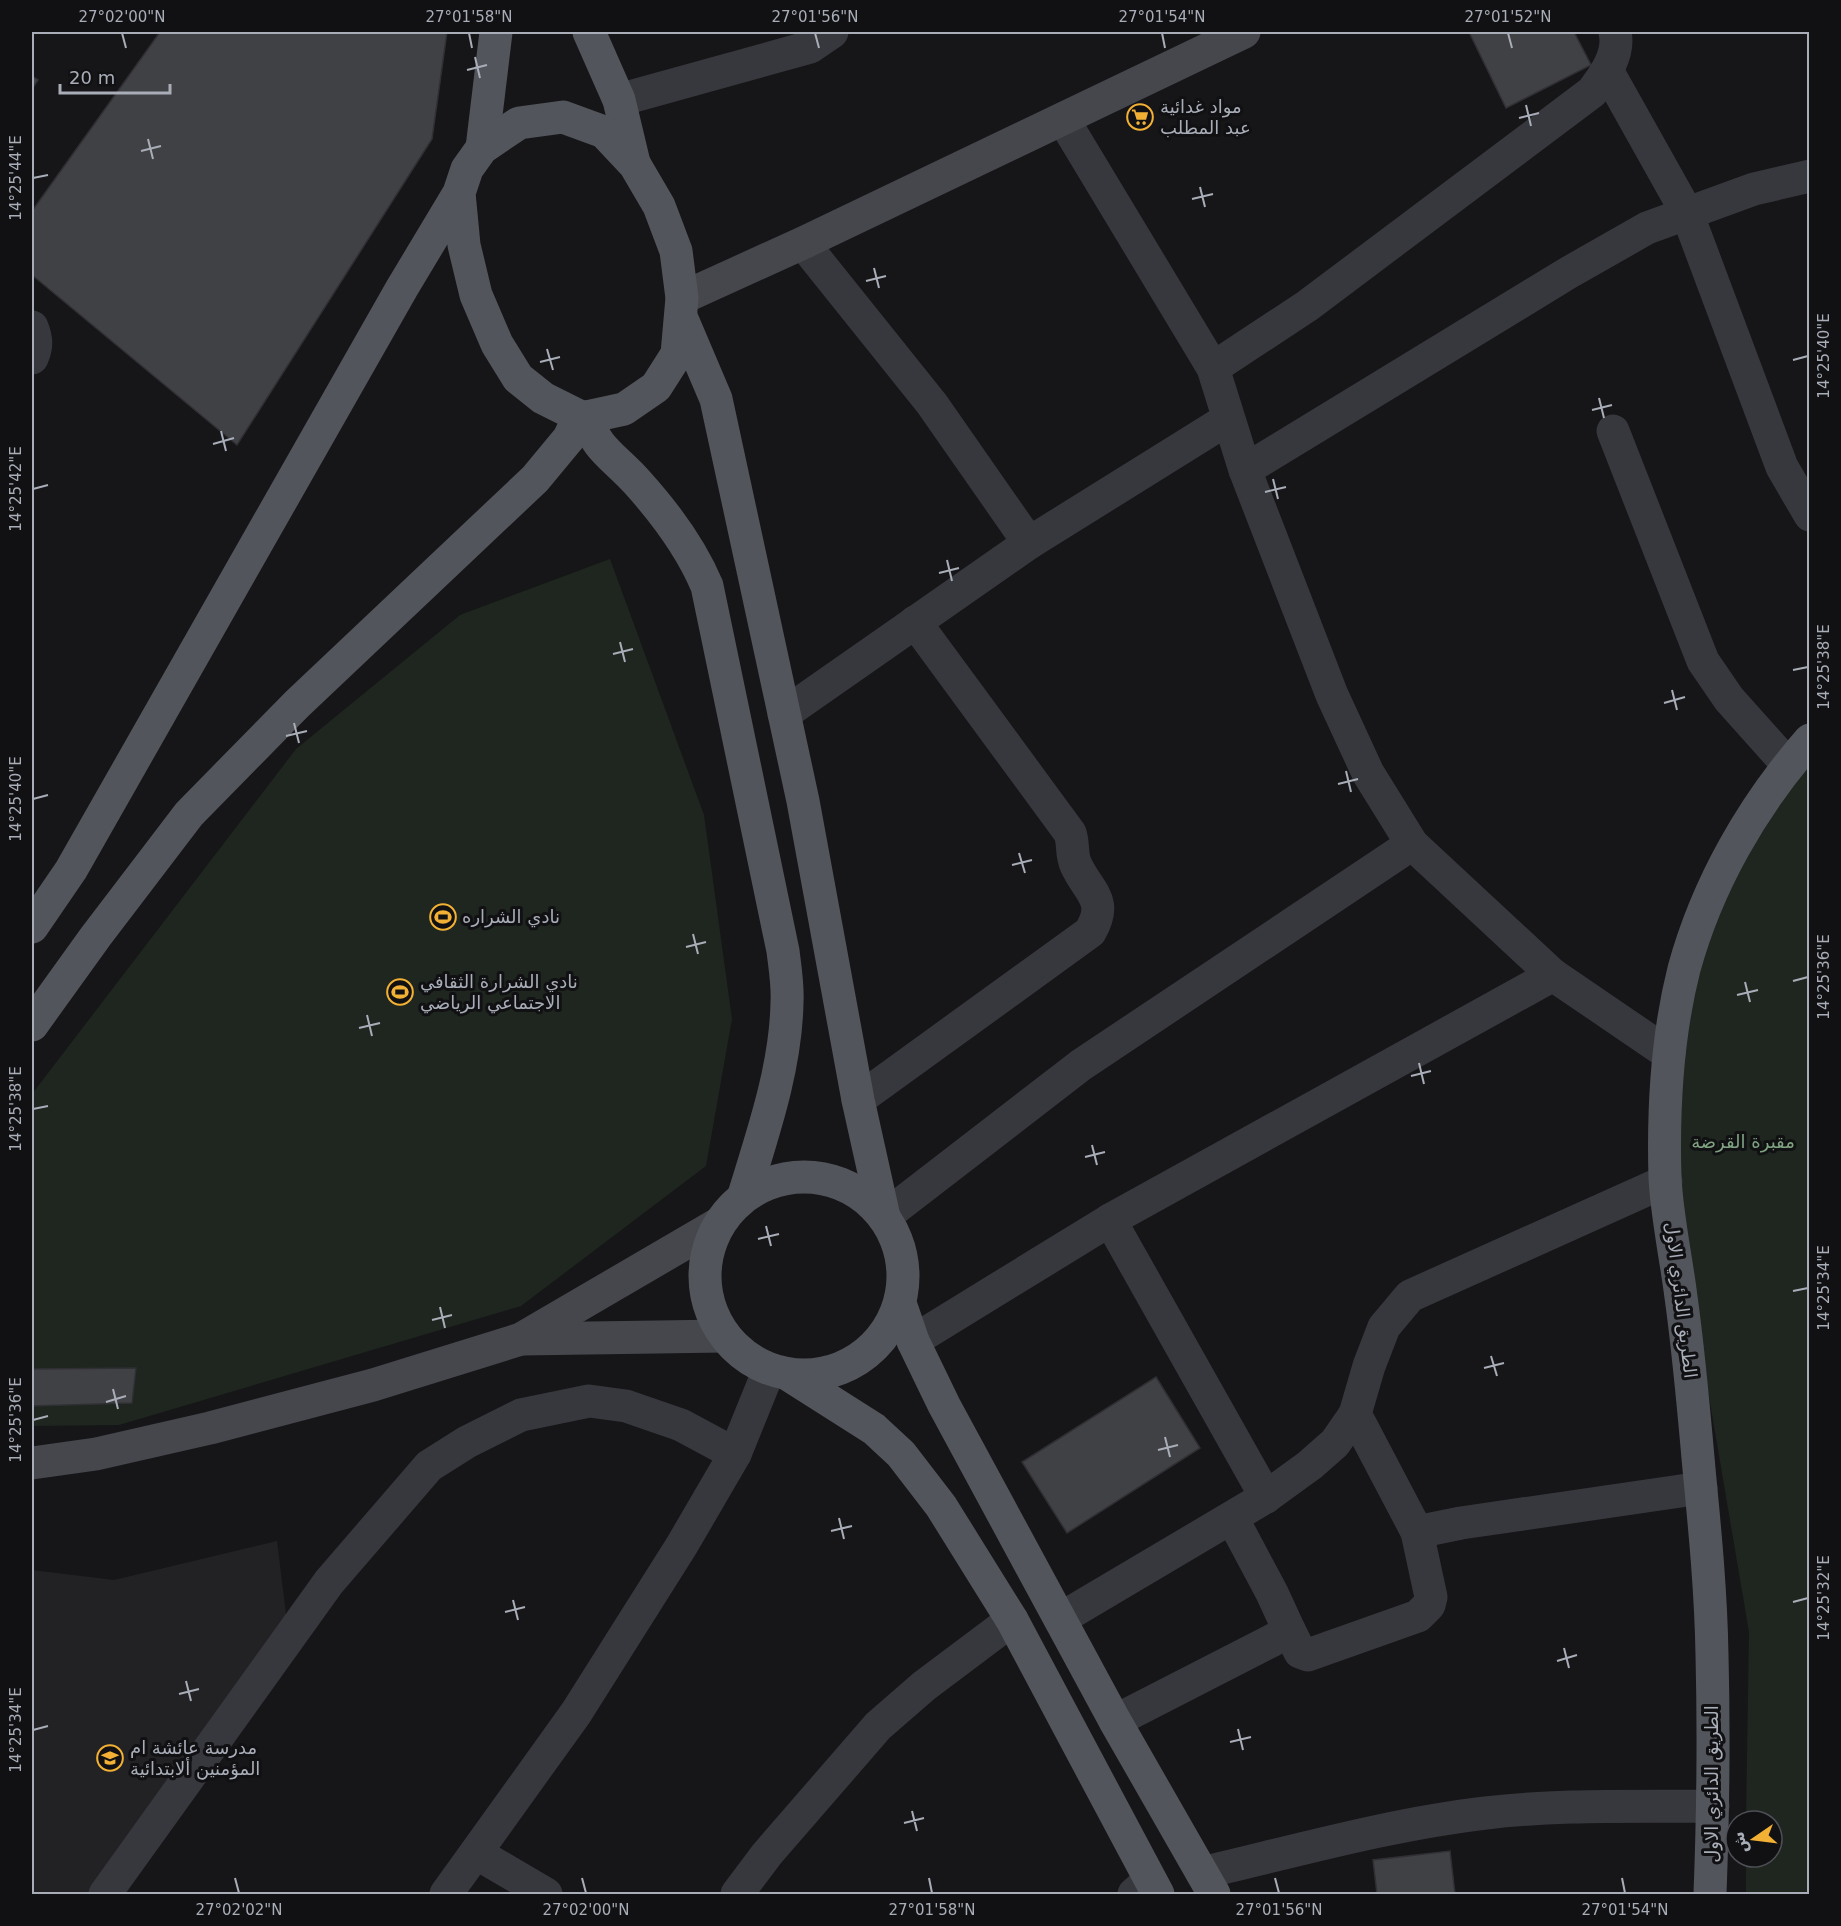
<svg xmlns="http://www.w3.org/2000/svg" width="1841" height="1926" font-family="'DejaVu Sans',Vazirmatn,sans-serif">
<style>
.built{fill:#222225}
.green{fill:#1e261f}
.building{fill:#404145;stroke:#303034;stroke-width:1.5}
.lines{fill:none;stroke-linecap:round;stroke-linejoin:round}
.street{stroke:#37383d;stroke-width:33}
.secondary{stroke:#45474d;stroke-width:33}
.primary{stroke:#53555c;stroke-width:33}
.ticks{fill:none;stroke:#a8adb8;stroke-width:2}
.labels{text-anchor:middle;stroke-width:6;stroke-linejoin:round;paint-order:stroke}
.poi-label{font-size:18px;fill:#a8adb8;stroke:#111113;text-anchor:start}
.park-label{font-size:18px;fill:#7fa381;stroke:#111113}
.street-label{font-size:18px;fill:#a8adb8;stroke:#111113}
.neatline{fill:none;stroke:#a8adb8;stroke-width:2}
.ticks-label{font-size:15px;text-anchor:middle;fill:#a8adb8}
</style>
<rect width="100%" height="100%" fill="#161618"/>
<polygon class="built" points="277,1541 287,1622 91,1894 32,1894 32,1570 114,1580"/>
<g class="green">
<polygon points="610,559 704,815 732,1019 706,1166 521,1306 119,1425 32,1426 32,1094 296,749 460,615"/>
<polygon points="1809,761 1809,1894 1746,1894 1746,1857 1772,1857 1772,1821 1746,1821 1749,1632 1704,1367 1675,1141 1684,998 1723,886"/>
</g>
<g class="building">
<polygon points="160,32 447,32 432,139 237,445 32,275 32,211"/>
<polygon points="1469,32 1574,32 1591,65 1506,108"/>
<polygon points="32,76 38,80 32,89"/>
<polygon points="136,1368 132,1403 32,1406 32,1369"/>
<polygon points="1156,1377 1200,1448 1067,1533 1022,1462"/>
<polygon points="1450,1851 1455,1894 1377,1894 1373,1860"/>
</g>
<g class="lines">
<g class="street">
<polyline points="1608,72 1687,213 1782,467 1810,515"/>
<polyline points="619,100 810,47 832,32"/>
<polyline points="1063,119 1213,368 1245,470 1332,695 1368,773 1412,844 1553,975 1669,1054"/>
<polyline points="803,243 932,404 1029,543"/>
<path d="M32,327c5,12 5,20 0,31"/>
<path d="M1213,368l94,-62 285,-214c13,-17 28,-38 23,-60"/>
<polyline points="1613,431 1703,661 1729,699 1788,765"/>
<polyline points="1245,470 1568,273 1647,228 1754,189 1810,176"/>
<polyline points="784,714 1029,543 1228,419"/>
<path d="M858,1100l232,-168c19,-32 -1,-39 -14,-67 -5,-10 -2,-21 -6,-32l-155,-211"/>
<polyline points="884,1217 1081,1065 1412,844"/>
<polyline points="1110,1220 1266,1497"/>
<polyline points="913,1341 1110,1220 1553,975"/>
<polyline points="1355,1414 1417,1532 1461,1523 1701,1488"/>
<polyline points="1060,1619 1266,1497 1310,1465 1335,1443 1355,1414 1369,1366 1384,1327 1410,1296 1666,1181"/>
<polyline points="1289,1630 1300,1652 1308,1655 1418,1616 1429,1605 1431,1597 1417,1532"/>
<polyline points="1115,1721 1273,1640 1289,1630 1272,1593 1232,1518"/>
<polyline points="476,1853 546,1894"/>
<path d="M1202,1873c94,-22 189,-49 284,-60 75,-9 152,-6 227,-7"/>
<polyline points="105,1894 329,1582 429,1466 467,1442 521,1415 589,1401 626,1406 681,1425 735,1454"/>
<polyline points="446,1894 576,1713 682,1545 735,1454 769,1370"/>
<polyline points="737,1894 767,1854 878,1726 924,1686 1012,1620"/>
<polyline points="1134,1894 1150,1880"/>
</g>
<g class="secondary">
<polyline points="682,298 803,243 1244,32"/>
<polyline points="522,1339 724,1336"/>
<polyline points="32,1463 96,1454 210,1428 373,1385 521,1339 718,1224"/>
</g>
<g class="primary">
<polyline points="589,32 619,100 634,163"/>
<polyline points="482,148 496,32"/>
<polyline points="682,319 716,399 803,801 858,1100 884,1217"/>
<path d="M587,417c7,31 30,42 50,65 28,31 54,66 70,104l76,365c2,17 5,34 4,51 -1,65 -24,131 -43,193"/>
<polyline points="32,927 71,870 402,288 459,193 467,169 482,148 519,123 563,117 604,132 635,165 659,206 676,251 682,298 677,354 656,387 624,409 587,417 579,416 543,398 518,378 497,344 476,295 464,245 459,193"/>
<polyline points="32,1025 96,936 189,814 297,704 535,479 569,438 579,416"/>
<circle cx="804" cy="1276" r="99"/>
<polyline points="900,1303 913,1341 944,1405 1115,1721 1214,1894"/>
<polyline points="789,1375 874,1429 901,1454 941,1506 1012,1620 1158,1894"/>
<path d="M1710,1894c3,-79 4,-159 2,-239 -1,-62 -7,-124 -13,-186 -5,-57 -10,-115 -18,-172 -5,-40 -14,-80 -16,-119 -2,-68 2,-142 19,-209 23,-84 68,-163 126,-229"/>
</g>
</g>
<path class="ticks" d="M122,33l4,15M469,33l3,15M815,33l4,15M1162,33l3,15M1508,33l4,15M475,57l5,21M467,70l20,-5M1526,105l5,21M1519,118l20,-5M148,139l5,20M141,151l20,-5M33,178l15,-3M1200,187l5,20M1192,199l21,-5M874,268l5,20M866,281l20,-5M547,349l6,21M1793,360l15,-4M540,362l20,-5M1599,398l5,20M1592,410l20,-5M221,431l5,20M213,444l21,-6M1273,479l5,20M33,489l15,-4M1265,492l21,-5M947,560l5,21M939,573l20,-5M620,642l5,20M613,654l20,-5M1793,670l15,-3M1672,690l5,20M1664,703l21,-6M294,723l5,20M286,736l21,-5M1346,771l5,21M1338,784l20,-5M33,799l15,-4M1019,853l6,20M1012,865l20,-5M693,934l5,20M686,947l20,-5M1793,981l15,-4M1745,982l5,20M1737,995l21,-5M367,1015l5,21M359,1028l21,-5M1419,1063l5,21M1411,1076l20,-5M33,1109l15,-3M1092,1145l5,20M1085,1157l20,-5M766,1226l5,20M758,1239l21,-5M1793,1291l15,-3M440,1307l5,21M432,1320l20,-5M1491,1356l6,20M1484,1368l20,-5M113,1389l5,20M106,1402l20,-6M33,1420l15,-4M1165,1437l5,20M1158,1450l20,-5M839,1518l5,21M831,1531l21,-5M513,1600l5,20M1793,1602l15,-4M505,1612l20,-5M1564,1648l5,20M1557,1661l20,-6M186,1681l5,20M179,1694l20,-5M1238,1729l5,21M33,1730l15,-4M1230,1742l21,-5M912,1811l5,20M904,1823l20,-5M235,1878l4,15M582,1878l4,15M929,1878l3,15M1275,1878l4,15M1622,1878l3,15"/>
<defs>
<g id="supermarket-ring" transform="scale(1.35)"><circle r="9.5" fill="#111113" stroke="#f2b134" stroke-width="1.5"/><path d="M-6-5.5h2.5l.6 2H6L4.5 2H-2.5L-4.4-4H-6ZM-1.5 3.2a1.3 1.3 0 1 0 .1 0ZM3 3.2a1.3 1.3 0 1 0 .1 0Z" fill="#f2b134"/></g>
<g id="stadium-ring" transform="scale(1.35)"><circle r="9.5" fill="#111113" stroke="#f2b134" stroke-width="1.5"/><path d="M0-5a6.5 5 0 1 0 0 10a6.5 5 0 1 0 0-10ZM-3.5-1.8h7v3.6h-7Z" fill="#f2b134"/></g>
<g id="school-ring" transform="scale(1.35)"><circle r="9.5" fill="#111113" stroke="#f2b134" stroke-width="1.5"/><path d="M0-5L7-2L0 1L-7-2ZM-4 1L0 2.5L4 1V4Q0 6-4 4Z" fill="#f2b134"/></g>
</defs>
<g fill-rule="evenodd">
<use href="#supermarket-ring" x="1140" y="117"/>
<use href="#stadium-ring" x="443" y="917"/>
<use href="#stadium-ring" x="400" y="992"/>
<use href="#school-ring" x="110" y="1758"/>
</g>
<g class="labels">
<g class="poi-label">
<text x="1160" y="113">مواد غدائية<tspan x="1160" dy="21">عبد المطلب</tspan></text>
<text x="462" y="923">نادي الشراره</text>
<text x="420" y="988">نادي الشرارة الثقافي<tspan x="420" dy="21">الاجتماعي الرياضي</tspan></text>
<text x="130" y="1754">مدرسة عائشة ام<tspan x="130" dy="21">المؤمنين ألابتدائية</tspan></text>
</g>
<g class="park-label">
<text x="1743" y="1148">مقبرة القرضة</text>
</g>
<g class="street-label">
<text transform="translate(1681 1300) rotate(83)" y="6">الطريق الدائري الاول</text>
<text transform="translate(1712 1784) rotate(-90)" y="6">الطريق الدائري الاول</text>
</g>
</g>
<rect width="1841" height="1926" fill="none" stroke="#111113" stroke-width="66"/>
<g transform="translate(1754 1839) rotate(256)"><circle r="28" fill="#111113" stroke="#4d4f55" stroke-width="1.5"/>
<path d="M0-4.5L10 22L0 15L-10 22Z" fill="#f2b134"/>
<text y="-9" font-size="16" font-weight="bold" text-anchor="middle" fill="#a8adb8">ش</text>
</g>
<path d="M60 84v9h110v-9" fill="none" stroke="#a8adb8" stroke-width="3"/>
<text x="69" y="84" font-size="18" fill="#a8adb8" stroke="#111113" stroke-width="4.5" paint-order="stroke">20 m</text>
<rect x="33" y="33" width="1775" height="1860" class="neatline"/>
<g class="ticks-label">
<text x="122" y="22">27°02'00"N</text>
<text x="469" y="22">27°01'58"N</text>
<text x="815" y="22">27°01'56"N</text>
<text x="1162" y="22">27°01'54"N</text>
<text x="1508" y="22">27°01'52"N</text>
<text transform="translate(16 178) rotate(-90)" y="5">14°25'44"E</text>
<text transform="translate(1824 356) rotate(-90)" y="5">14°25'40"E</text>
<text transform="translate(16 489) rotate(-90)" y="5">14°25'42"E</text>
<text transform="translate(1824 667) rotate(-90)" y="5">14°25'38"E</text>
<text transform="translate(16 799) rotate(-90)" y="5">14°25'40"E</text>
<text transform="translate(1824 977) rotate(-90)" y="5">14°25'36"E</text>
<text transform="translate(16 1109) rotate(-90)" y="5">14°25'38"E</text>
<text transform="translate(1824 1288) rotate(-90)" y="5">14°25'34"E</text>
<text transform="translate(16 1420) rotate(-90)" y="5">14°25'36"E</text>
<text transform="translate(1824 1598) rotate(-90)" y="5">14°25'32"E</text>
<text transform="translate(16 1730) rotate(-90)" y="5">14°25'34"E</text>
<text x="239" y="1915">27°02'02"N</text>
<text x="586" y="1915">27°02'00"N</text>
<text x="932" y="1915">27°01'58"N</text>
<text x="1279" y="1915">27°01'56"N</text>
<text x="1625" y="1915">27°01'54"N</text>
</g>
</svg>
